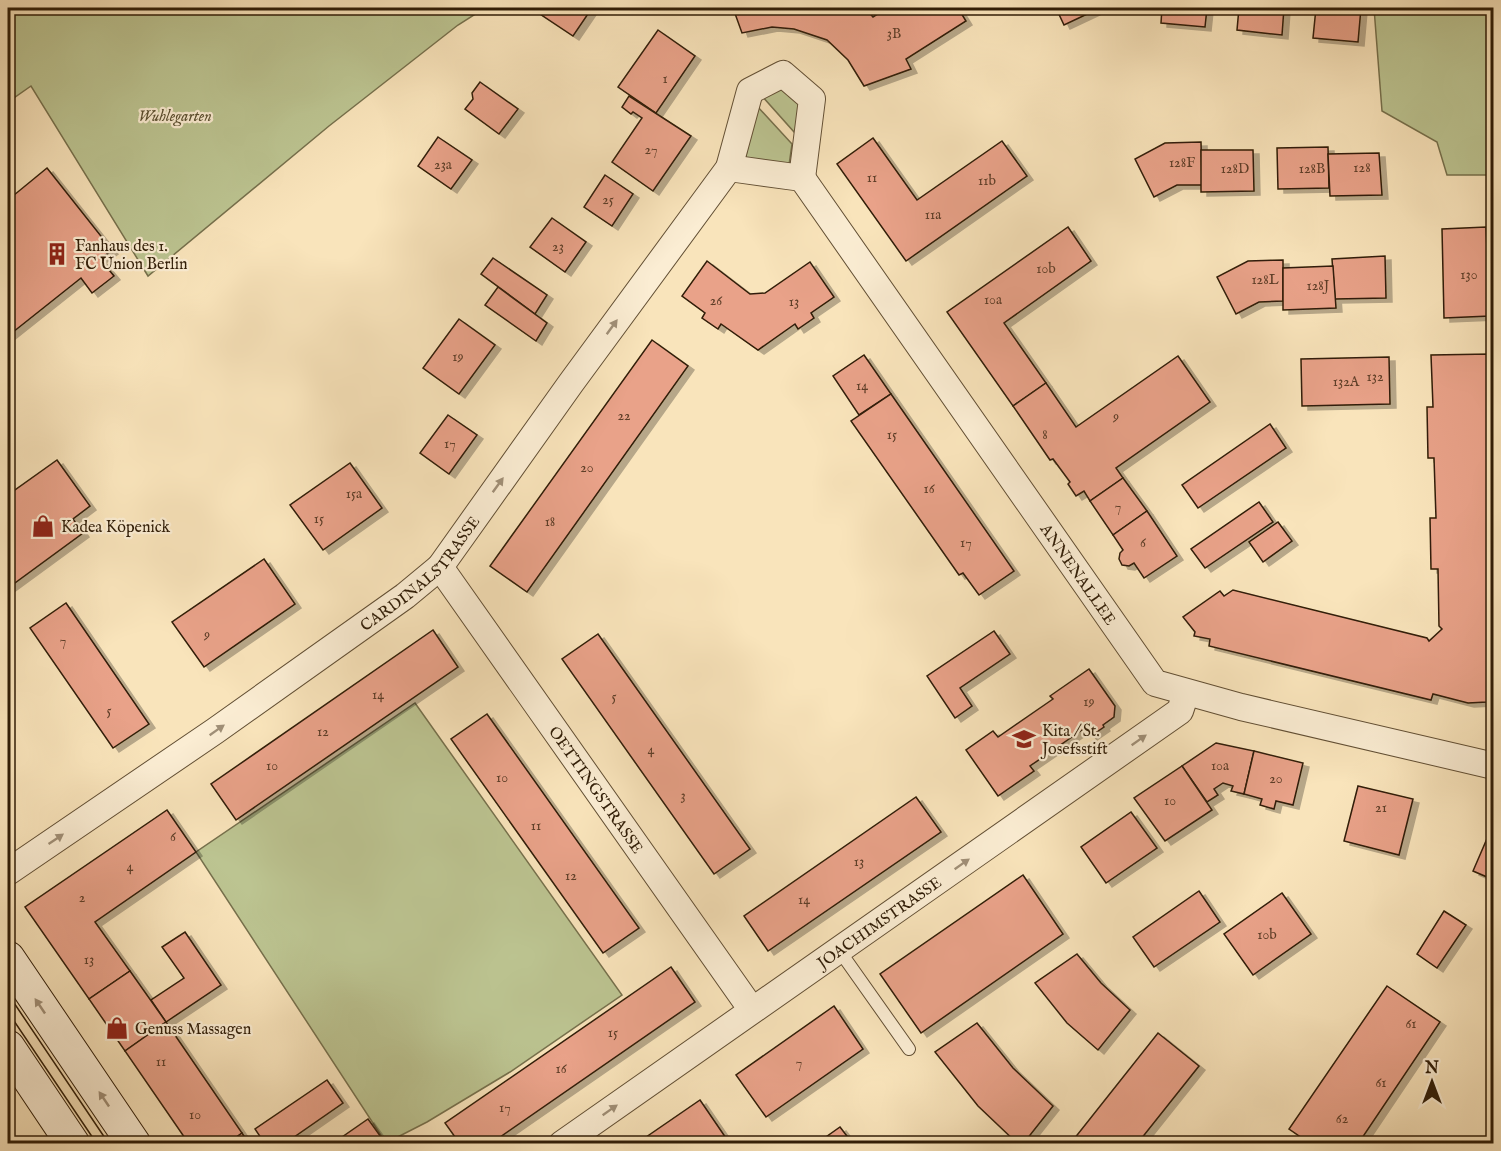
<svg xmlns="http://www.w3.org/2000/svg" width="1501" height="1151" font-family="'IM FELL English',serif">
<style>
.green{fill:#bcc491;stroke:#76704c;stroke-width:1.5}
.building{fill:#e9a289;stroke:#301d07;stroke-width:1.5;filter:url(#shadow)}
.lines{fill:none;stroke-linecap:round;stroke-linejoin:round}
.lane-casing{stroke:#624f34;stroke-width:14}
.street-casing{stroke:#624f34;stroke-width:28}
.secondary-casing{stroke:#301d07;stroke-width:35}
.lane{stroke:#fbedd3;stroke-width:12}
.street{stroke:#fbedd3;stroke-width:26}
.secondary{stroke:#fbedd3;stroke-width:33}
.tram{stroke:#301d07;stroke-width:1.5}
.oneway{fill:#a08f77}
.labels{text-anchor:middle;stroke-width:4.5;stroke-linejoin:round;paint-order:stroke}
.number-label{font-size:14px;fill:#5e3e28}
.park-label{font-size:16px;font-style:italic;fill:#5a4f30;stroke:#fbedd3}
.poi-label{font-size:16px;fill:#301d07;stroke:#fbedd3;text-anchor:start}
.street-label{font-size:16px;fill:#301d07;stroke:#fbedd3}
</style>
<defs>
<filter id="shadow"><feDropShadow dx="6" dy="4" stdDeviation="0" flood-color="#0004"/></filter>
</defs>
<rect width="100%" height="100%" fill="#f9e4bb"/>
<filter id="stains"><feTurbulence type="fractalNoise" baseFrequency=".00333" numOctaves="4"/><feColorMatrix values="0 0 0 0 .2 0 0 0 0 .09 0 0 0 0 .02 0 0 0 .5 -.17"/></filter>
<radialGradient id="worn" r=".72"><stop offset=".6" stop-color="#630" stop-opacity="0"/><stop offset="1" stop-color="#630" stop-opacity=".3"/></radialGradient>
<g class="green">
<polygon points="8,8 485,8 458,25 329,126 148,276 31,86 8,102"/>
<polygon points="1374,8 1493,8 1493,175 1447,175 1437,142 1382,111"/>
<polygon points="780,87 800,105 795,133 762,96"/>
<polygon points="757,106 792,144 789,165 745,160"/>
<polygon points="415,703 622,995 510,1072 427,1122 386,1143 196,852"/>
</g>
<g class="building">
<polygon points="540,8 592,8 573,36 537,12"/>
<polygon points="733,8 865,8 873,17 887,8 958,8 966,21 906,59 911,69 864,86 848,60 827,40 794,29 772,27 742,33"/>
<polygon points="1056,8 1100,8 1064,25"/>
<polygon points="1162,8 1207,8 1205,27 1161,23"/>
<polygon points="1239,8 1284,8 1282,35 1237,30"/>
<polygon points="1316,8 1361,8 1358,42 1313,38"/>
<polygon points="658,30 695,56 656,113 618,87"/>
<polygon points="480,82 518,109 499,134 465,109 473,99 472,93"/>
<polygon points="629,96 691,136 653,191 612,162 642,118 633,112 631,114 622,107"/>
<polygon points="438,137 472,160 451,189 418,166"/>
<polygon points="873,138 917,200 1002,141 1027,176 906,261 837,164"/>
<polygon points="1201,142 1202,185 1177,185 1154,197 1135,159 1165,143"/>
<polygon points="1328,147 1329,188 1278,189 1277,148"/>
<polygon points="1201,150 1253,150 1254,191 1201,192"/>
<polygon points="1379,153 1382,195 1330,196 1328,154"/>
<polygon points="47,168 112,250 100,259 114,276 92,293 81,278 8,336 8,200"/>
<polygon points="605,175 633,194 612,226 584,207"/>
<polygon points="552,218 586,242 565,272 530,247"/>
<polygon points="1068,227 1091,261 1004,323 1046,383 1013,406 947,312"/>
<polygon points="1486,227 1490,316 1444,318 1442,229"/>
<polygon points="1385,256 1386,298 1335,299 1332,259"/>
<polygon points="493,258 547,295 535,314 481,274"/>
<polygon points="1283,260 1283,301 1259,302 1236,314 1217,277 1248,261"/>
<polygon points="707,261 750,294 765,293 810,262 834,297 811,313 814,318 798,329 795,324 758,350 721,324 718,329 702,318 705,313 682,296"/>
<polygon points="1333,266 1336,308 1283,310 1283,268"/>
<polygon points="498,287 547,323 536,341 485,305"/>
<polygon points="459,319 495,345 459,394 423,368"/>
<polygon points="652,340 688,366 527,592 490,566"/>
<polygon points="1491,354 1494,452 1494,692 1487,702 1468,703 1433,694 1431,700 1209,646 1210,639 1194,636 1195,632 1183,617 1220,591 1224,596 1233,590 1427,638 1429,641 1442,629 1439,626 1438,569 1431,569 1430,518 1436,518 1434,458 1428,458 1427,407 1433,407 1431,355"/>
<polygon points="864,355 891,394 859,415 833,376"/>
<polygon points="1178,356 1210,402 1116,468 1123,478 1090,501 1084,491 1076,496 1068,484 1070,482 1053,459 1050,460 1013,406 1046,383 1076,427"/>
<polygon points="1389,357 1390,404 1302,406 1301,359"/>
<polygon points="891,394 1014,571 979,595 963,573 959,575 851,421"/>
<polygon points="448,415 477,435 449,474 420,453"/>
<polygon points="1270,424 1286,448 1198,508 1182,485"/>
<polygon points="57,460 90,506 73,519 83,533 8,588 8,495"/>
<polygon points="350,463 382,508 323,550 290,505"/>
<polygon points="1123,478 1147,511 1113,535 1090,501"/>
<polygon points="1259,502 1273,522 1205,568 1191,549"/>
<polygon points="1147,511 1177,556 1144,578 1134,563 1129,566 1122,565 1119,559 1120,553 1123,550 1113,535"/>
<polygon points="1278,522 1292,541 1263,562 1249,542"/>
<polygon points="264,559 295,604 204,667 172,622"/>
<polygon points="66,603 149,724 113,748 30,628"/>
<polygon points="433,630 458,667 236,820 211,784"/>
<polygon points="994,631 1010,654 960,688 972,706 955,718 927,676"/>
<polygon points="598,634 750,849 714,874 562,659"/>
<polygon points="1089,669 1115,706 1114,717 1103,725 1104,727 1091,736 1085,728 1030,766 1034,771 998,796 966,750 993,731 998,737 1053,699 1050,696"/>
<polygon points="487,714 639,928 603,953 451,739"/>
<polygon points="1216,743 1254,751 1244,794 1231,791 1233,786 1223,783 1214,789 1218,795 1207,802 1182,766"/>
<polygon points="1254,751 1303,763 1293,805 1276,801 1274,809 1260,805 1262,799 1244,794"/>
<polygon points="1182,766 1212,810 1165,841 1134,798"/>
<polygon points="1358,786 1413,799 1399,855 1344,841"/>
<polygon points="916,797 941,832 768,951 744,916"/>
<polygon points="167,810 196,852 95,922 130,971 89,999 25,907"/>
<polygon points="1131,812 1157,848 1106,883 1081,847"/>
<polygon points="1489,834 1494,836 1494,880 1473,871"/>
<polygon points="1023,875 1063,934 921,1033 880,974"/>
<polygon points="1199,891 1220,922 1154,967 1133,937"/>
<polygon points="1282,893 1311,934 1253,975 1224,934"/>
<polygon points="1444,911 1466,925 1437,968 1417,954"/>
<polygon points="185,932 221,985 166,1022 151,1000 184,978 162,947"/>
<polygon points="1077,954 1101,983 1130,1010 1098,1050 1067,1023 1035,983"/>
<polygon points="671,967 695,1002 490,1144 460,1144 445,1123"/>
<polygon points="130,971 166,1022 125,1051 89,999"/>
<polygon points="1387,986 1440,1022 1358,1144 1311,1144 1289,1129"/>
<polygon points="834,1006 863,1049 766,1117 736,1075"/>
<polygon points="166,1022 242,1133 227,1144 189,1144 125,1051"/>
<polygon points="977,1023 1013,1068 1053,1106 1023,1144 1018,1144 978,1106 935,1052"/>
<polygon points="1158,1033 1199,1066 1137,1144 1070,1144"/>
<polygon points="327,1080 343,1103 284,1144 265,1144 255,1129"/>
<polygon points="700,1100 728,1141 725,1144 636,1144"/>
<polygon points="368,1119 386,1144 332,1144"/>
<polygon points="840,1127 853,1144 816,1144"/>
<polygon points="242,1133 249,1144 227,1144"/>
</g>
<g class="lines">
<g class="lane-casing">
<polyline id="lane" points="839,950 909,1049"/>
</g>
<g class="street-casing">
<g id="street">
<polyline points="729,168 802,178"/>
<path id="s1" d="M802,178l353,505 86,24 253,59"/>
<path id="s2" d="M440,567l312,443"/>
<path id="s3" d="M8,872l207,-141 190,-135 35,-29 131,-184 158,-215 21,-77 33,-17 29,25 -10,79"/>
<path id="s4" d="M562,1144l618,-433 6,-18"/>
</g>
</g>
<g class="secondary-casing">
<g id="secondary">
<polyline points="8,958 134,1144"/>
<polyline points="8,1047 73,1144"/>
</g>
</g>
<use href="#lane" class="lane"/>
<use href="#street" class="street"/>
<use href="#secondary" class="secondary"/>
<g class="tram">
<polyline points="8,994 109,1144"/>
<polyline points="8,1012 97,1144"/>
</g>
</g>
<defs><path id="oneway-solid" d="M-6-.8H1V-3.2L6.5 0L1 3.2V.8H-6Z" transform="scale(1.5)"/></defs>
<g class="oneway">
<use href="#oneway-solid" transform="translate(612 327) rotate(-54)"/>
<use href="#oneway-solid" transform="translate(498 485) rotate(-54)"/>
<use href="#oneway-solid" transform="translate(217 730) rotate(-35)"/>
<use href="#oneway-solid" transform="translate(1139 740) rotate(-35)"/>
<use href="#oneway-solid" transform="translate(56 839) rotate(-34)"/>
<use href="#oneway-solid" transform="translate(962 864) rotate(-35)"/>
<use href="#oneway-solid" transform="translate(40 1006) rotate(-124)"/>
<use href="#oneway-solid" transform="translate(104 1099) rotate(-124)"/>
<use href="#oneway-solid" transform="translate(610 1110) rotate(-35)"/>
</g>
<defs>
<g id="building-bare" transform="scale(1.8)"><path d="M-4-6H4V6H1V3H-1V6H-4ZM-2.5-4.3h1.7v1.8h-1.7ZM.8-4.3h1.7v1.8H.8ZM-2.5-1h1.7V.8h-1.7ZM.8-1h1.7V.8H.8Z" fill="#8f2418" stroke="#fbedd3" stroke-width="2.5" paint-order="stroke"/></g>
<g id="shop-bare" transform="scale(1.8)"><path d="M-5-2.5h2.3a2.7 3.5 0 0 1 5.4 0H5L5.5 6h-11ZM-1.5-2.5h3a1.5 2.3 0 0 0-3 0Z" fill="#8f2418" stroke="#fbedd3" stroke-width="2.5" paint-order="stroke"/></g>
<g id="school-bare" transform="scale(1.8)"><path d="M0-5L7-2L0 1L-7-2ZM-4 1L0 2.5L4 1V4Q0 6-4 4Z" fill="#8f2418" stroke="#fbedd3" stroke-width="2.5" paint-order="stroke"/></g>
</defs>
<g fill-rule="evenodd">
<use href="#building-bare" x="57" y="254"/>
<use href="#shop-bare" x="43" y="526"/>
<use href="#school-bare" x="1024" y="739"/>
<use href="#shop-bare" x="117" y="1028"/>
</g>
<g class="labels">
<g class="number-label">
<text x="894" y="38">3B</text>
<text x="665" y="83">1</text>
<text x="651" y="154">27</text>
<text x="1182" y="167">128F</text>
<text x="443" y="169">23a</text>
<text x="1362" y="172">128</text>
<text x="1235" y="173">128D</text>
<text x="1312" y="173">128B</text>
<text x="872" y="182">11</text>
<text x="987" y="185">11b</text>
<text x="608" y="204">25</text>
<text x="933" y="219">11a</text>
<text x="558" y="251">23</text>
<text x="1046" y="273">10b</text>
<text x="1469" y="279">130</text>
<text x="1265" y="284">128L</text>
<text x="1318" y="290">128J</text>
<text x="993" y="304">10a</text>
<text x="716" y="305">26</text>
<text x="794" y="306">13</text>
<text x="458" y="361">19</text>
<text x="1375" y="381">132</text>
<text x="1346" y="386">132A</text>
<text x="862" y="390">14</text>
<text x="624" y="420">22</text>
<text x="1116" y="421">9</text>
<text x="892" y="439">15</text>
<text x="1045" y="439">8</text>
<text x="450" y="448">17</text>
<text x="587" y="472">20</text>
<text x="929" y="493">16</text>
<text x="354" y="498">15a</text>
<text x="1118" y="511">7</text>
<text x="319" y="523">15</text>
<text x="550" y="526">18</text>
<text x="966" y="547">17</text>
<text x="1143" y="547">6</text>
<text x="207" y="639">9</text>
<text x="63" y="645">7</text>
<text x="378" y="699">14</text>
<text x="614" y="701">5</text>
<text x="1089" y="706">19</text>
<text x="109" y="715">5</text>
<text x="323" y="736">12</text>
<text x="651" y="754">4</text>
<text x="272" y="770">10</text>
<text x="1220" y="770">10a</text>
<text x="502" y="782">10</text>
<text x="1276" y="783">20</text>
<text x="683" y="800">3</text>
<text x="1170" y="805">10</text>
<text x="1381" y="812">21</text>
<text x="536" y="830">11</text>
<text x="173" y="841">6</text>
<text x="859" y="866">13</text>
<text x="130" y="871">4</text>
<text x="571" y="880">12</text>
<text x="82" y="902">2</text>
<text x="804" y="904">14</text>
<text x="1267" y="939">10b</text>
<text x="89" y="964">13</text>
<text x="1411" y="1028">61</text>
<text x="613" y="1037">15</text>
<text x="161" y="1066">11</text>
<text x="799" y="1067">7</text>
<text x="561" y="1073">16</text>
<text x="1381" y="1087">61</text>
<text x="505" y="1112">17</text>
<text x="195" y="1119">10</text>
<text x="1342" y="1123">62</text>
</g>
<g class="park-label">
<text x="175" y="121">Wuhlegarten</text>
</g>
<g class="poi-label">
<text x="75" y="251">Fanhaus des 1.<tspan x="75" dy="18">FC Union Berlin</tspan></text>
<text x="61" y="532">Kadea Köpenick</text>
<text x="1042" y="736">Kita / St.<tspan x="1042" dy="18">Josefsstift</tspan></text>
<text x="135" y="1034">Genuss Massagen</text>
</g>
<g class="street-label">
<text dy="6" stroke="none"><textPath href="#s3" startOffset="510">CARDINALSTRASSE</textPath></text>
<text dy="6" stroke="none"><textPath href="#s1" startOffset="483">ANNENALLEE</textPath></text>
<text dy="6" stroke="none"><textPath href="#s2" startOffset="272">OETTINGSTRASSE</textPath></text>
<text dy="6" stroke="none"><textPath href="#s4" startOffset="387">JOACHIMSTRASSE</textPath></text>
</g>
</g>
<rect width="1501" height="1151" fill="none" stroke="#f9e4bb" stroke-width="30"/>
<rect x="9" y="9" width="1483" height="1133" fill="none" stroke="#301d07" stroke-width="3"/>
<rect x="15" y="15" width="1471" height="1121" fill="none" stroke="#301d07" stroke-width="1.5"/>
<g transform="translate(1432 1082)" stroke="#fbedd3" stroke-width="4.5" paint-order="stroke">
<path d="M0-4.5L10 22L0 15L-10 22Z" fill="#301d07"/>
<text y="-9" font-size="16" font-weight="bold" text-anchor="middle" fill="#301d07">N</text>
</g>
<rect width="100%" height="100%" filter="url(#stains)"/>
<rect width="100%" height="100%" fill="url(#worn)"/>
</svg>
